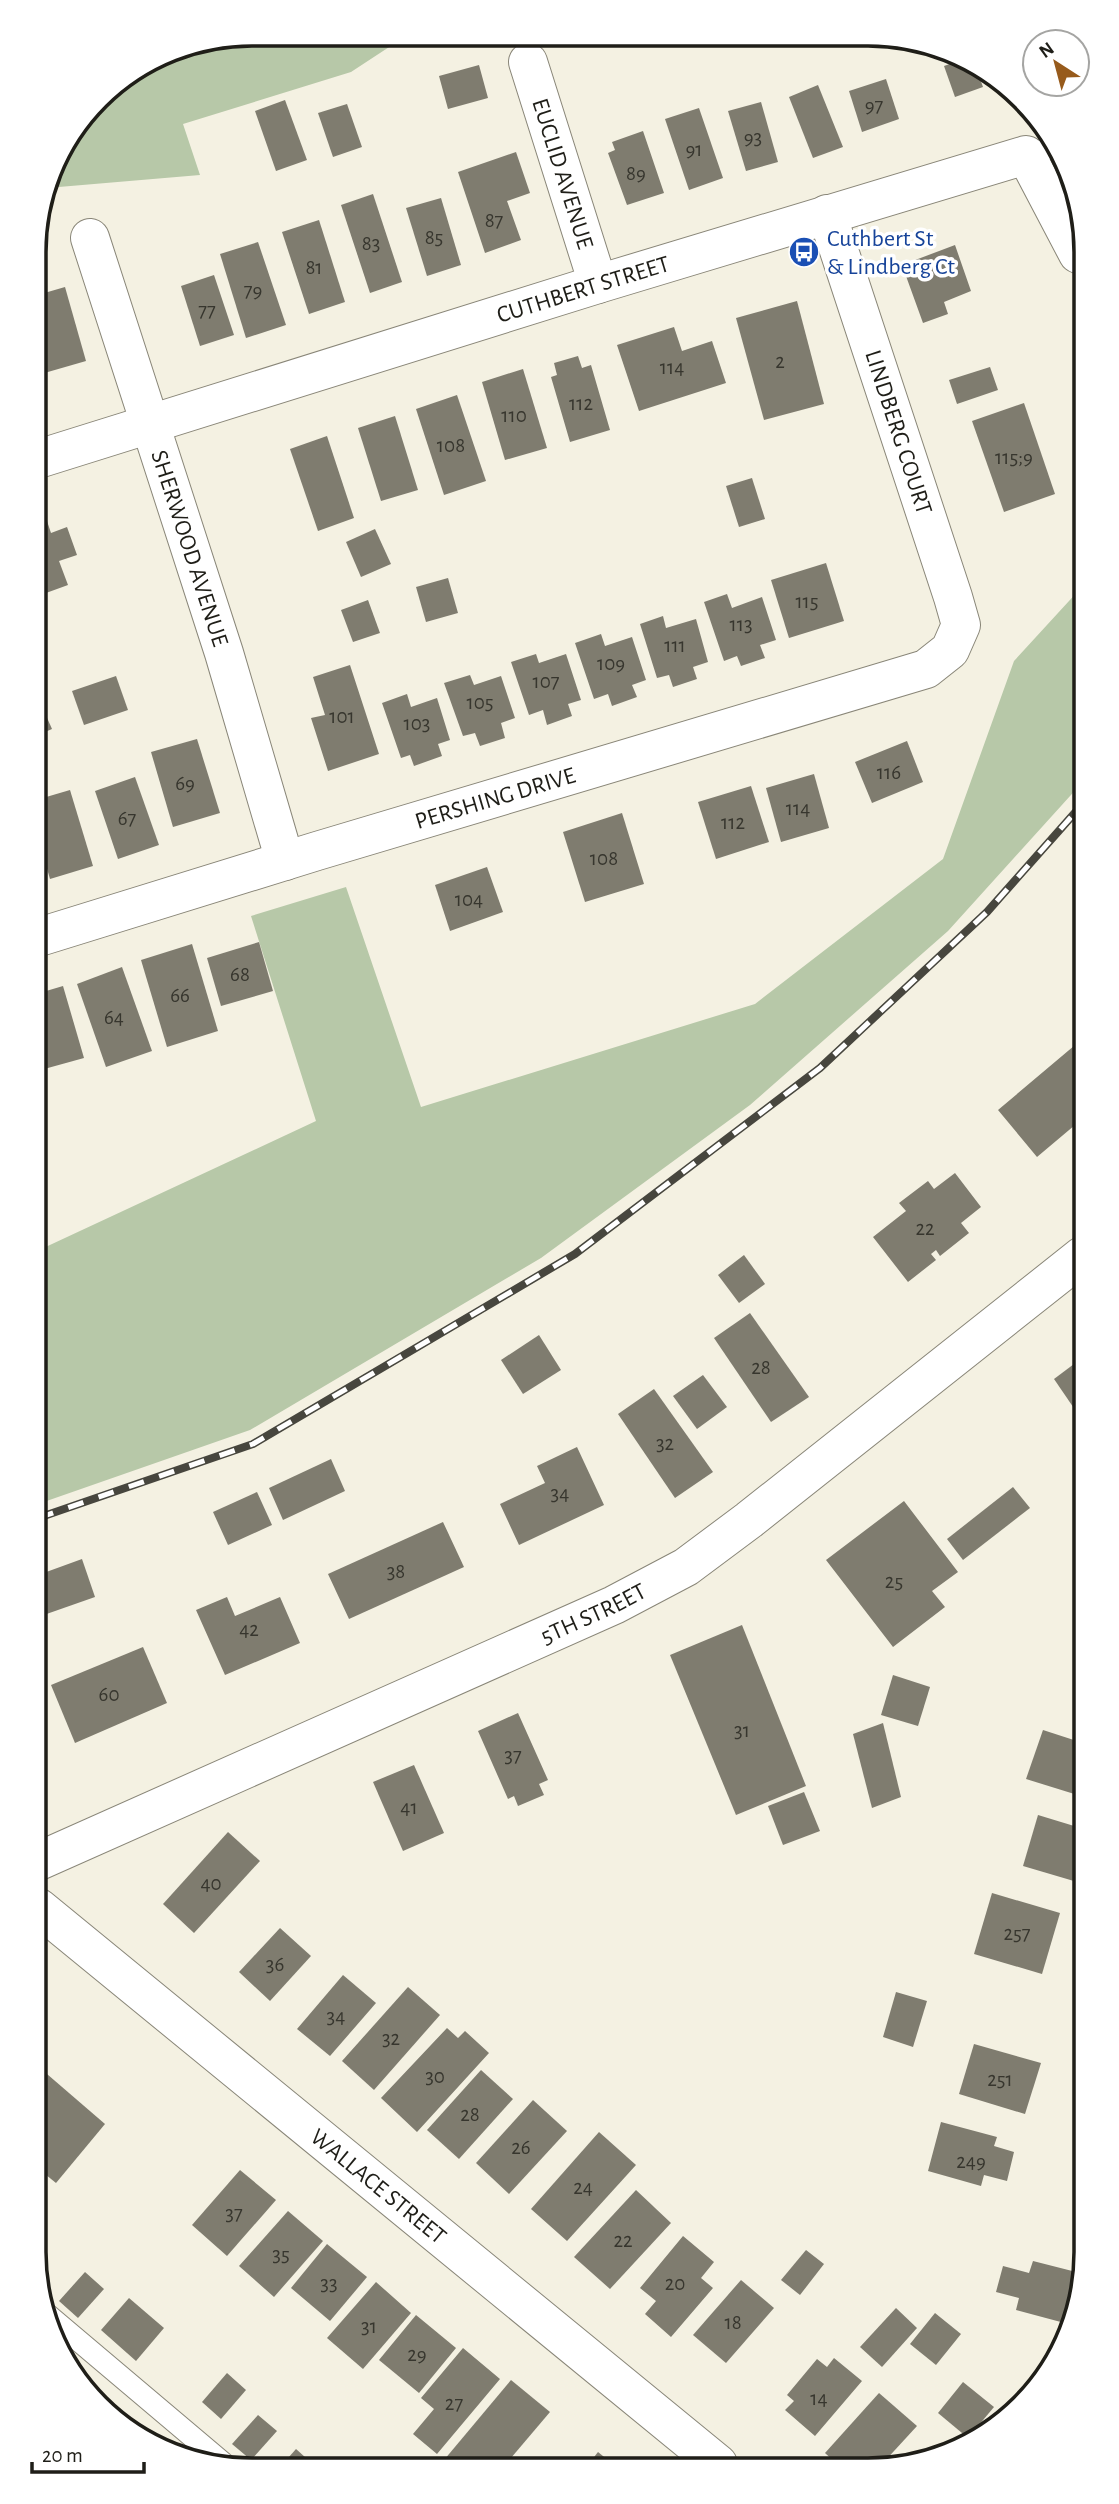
<svg xmlns="http://www.w3.org/2000/svg" width="1119" height="2504" font-family="'Alegreya Sans',sans-serif">
<style>
.green{fill:#b7c8a8}
.building{fill:#7f7c6f}
.lines{fill:none;stroke-linecap:round;stroke-linejoin:round}
.service-casing{stroke:#898678;stroke-width:23}
.minor-casing{stroke:#898678;stroke-width:40}
.service{stroke:#fff;stroke-width:21}
.minor{stroke:#fff;stroke-width:38}
.rail-casing{stroke:#47463e;stroke-width:8}
.rail{stroke:#fff;stroke-width:5;stroke-dasharray:16;stroke-linecap:butt}
.labels{text-anchor:middle;stroke-width:7;stroke-linejoin:round;paint-order:stroke}
.number-label{font-size:21px;fill:#37362e}
.street-label{font-size:24px;fill:#1f1e18;stroke:#fff}
.transit-label{font-size:24px;fill:#164399;stroke:#fff;text-anchor:start}
.rim{fill:none;stroke:#1f1e18;stroke-width:3.5}
</style>
<rect width="100%" height="100%" fill="#f4f1e2"/>
<g class="green">
<polygon points="251,33 409,34 351,72 183,124 200,175 47,188 56,155 107,88 168,50"/>
<polygon points="1080,589 1080,785 948,931 750,1105 541,1258 250,1430 38,1504 37,1251 316,1121 251,916 346,887 421,1107 755,1004 943,859 1014,661"/>
</g>
<g class="building">
<polygon points="958,61 977,70 983,87 955,97 944,66"/>
<polygon points="479,65 488,98 448,109 439,76"/>
<polygon points="886,79 899,119 862,132 849,91"/>
<polygon points="818,85 843,147 813,158 789,97"/>
<polygon points="285,100 307,160 276,171 255,111"/>
<polygon points="761,102 778,162 746,171 728,111"/>
<polygon points="347,104 362,147 333,157 318,113"/>
<polygon points="699,108 723,178 689,190 665,119"/>
<polygon points="643,131 664,193 627,205 608,153 615,150 612,142"/>
<polygon points="516,152 530,193 507,201 521,240 485,253 458,172"/>
<polygon points="373,194 402,282 370,293 341,205"/>
<polygon points="441,198 461,265 427,276 406,208"/>
<polygon points="319,220 345,302 309,314 282,232"/>
<polygon points="258,242 286,325 246,338 220,254"/>
<polygon points="955,245 971,291 944,302 948,314 923,323 902,265"/>
<polygon points="214,275 234,335 200,346 181,286"/>
<polygon points="65,287 86,361 34,376 34,296"/>
<polygon points="797,301 824,404 764,420 736,318"/>
<polygon points="674,327 682,351 712,341 726,383 639,411 617,345"/>
<polygon points="578,356 582,368 591,365 610,430 570,442 551,377 557,375 554,363"/>
<polygon points="990,367 998,390 957,404 949,380"/>
<polygon points="523,369 547,448 505,460 482,382"/>
<polygon points="457,395 486,481 444,495 416,409"/>
<polygon points="1024,403 1055,494 1004,512 972,421"/>
<polygon points="395,416 418,490 381,501 358,428"/>
<polygon points="327,436 354,518 318,531 290,449"/>
<polygon points="752,478 765,519 739,527 726,486"/>
<polygon points="46,518 51,533 67,527 77,555 59,561 68,585 35,597 35,522"/>
<polygon points="375,529 391,564 361,577 346,542"/>
<polygon points="826,563 844,621 789,638 771,580"/>
<polygon points="448,578 458,613 426,622 416,587"/>
<polygon points="727,594 732,608 762,597 776,640 760,645 765,658 741,666 737,656 724,661 704,602"/>
<polygon points="368,600 380,633 353,642 341,610"/>
<polygon points="663,616 666,628 696,619 708,662 693,667 697,679 673,687 669,675 657,678 640,624"/>
<polygon points="601,634 605,646 632,637 646,680 632,685 637,697 612,706 608,694 594,699 575,643"/>
<polygon points="536,654 539,663 566,654 581,700 568,704 572,716 547,725 543,710 529,715 511,662"/>
<polygon points="350,665 379,754 328,771 311,718 325,715 313,677"/>
<polygon points="470,675 474,685 501,676 515,718 501,723 505,738 480,746 475,733 463,736 444,683"/>
<polygon points="116,676 128,710 84,725 72,691"/>
<polygon points="407,694 411,707 437,698 450,740 438,744 442,756 414,766 410,755 401,758 382,703"/>
<polygon points="40,702 52,729 38,735 35,728 35,704"/>
<polygon points="197,739 220,813 173,827 151,752"/>
<polygon points="907,741 923,782 872,803 855,762"/>
<polygon points="814,774 829,828 781,842 766,788"/>
<polygon points="135,777 159,845 118,859 95,791"/>
<polygon points="751,786 769,842 716,859 698,802"/>
<polygon points="70,790 93,866 50,879 36,831 36,800"/>
<polygon points="622,813 644,884 585,902 563,832"/>
<polygon points="487,867 503,912 450,931 435,885"/>
<polygon points="259,942 273,991 221,1006 207,958"/>
<polygon points="192,944 218,1031 167,1047 141,960"/>
<polygon points="122,967 152,1051 106,1067 77,984"/>
<polygon points="63,986 84,1058 37,1071 36,994"/>
<polygon points="1081,1040 1081,1133 1075,1125 1037,1157 998,1110"/>
<polygon points="955,1173 981,1207 961,1223 969,1233 940,1256 936,1250 931,1254 936,1260 908,1282 873,1237 906,1211 899,1203 928,1181 934,1189"/>
<polygon points="744,1255 765,1284 739,1303 718,1275"/>
<polygon points="750,1313 809,1397 771,1422 714,1338"/>
<polygon points="539,1335 561,1370 523,1394 501,1360"/>
<polygon points="1082,1358 1082,1420 1054,1379"/>
<polygon points="703,1375 727,1407 697,1429 673,1396"/>
<polygon points="654,1389 713,1472 675,1498 618,1414"/>
<polygon points="577,1447 604,1505 519,1545 500,1504 545,1483 537,1466"/>
<polygon points="331,1459 345,1491 283,1520 269,1488"/>
<polygon points="1013,1487 1030,1508 963,1560 947,1539"/>
<polygon points="257,1492 272,1525 228,1545 213,1512"/>
<polygon points="904,1501 958,1572 932,1591 945,1607 893,1647 826,1560"/>
<polygon points="443,1522 464,1567 349,1619 328,1574"/>
<polygon points="82,1559 95,1597 38,1617 38,1575"/>
<polygon points="227,1597 235,1616 280,1597 300,1643 225,1675 196,1610"/>
<polygon points="742,1625 806,1786 736,1815 670,1655"/>
<polygon points="143,1647 167,1703 75,1743 51,1685"/>
<polygon points="893,1675 930,1687 918,1726 881,1715"/>
<polygon points="518,1713 548,1780 539,1784 544,1795 518,1806 514,1796 508,1799 478,1731"/>
<polygon points="883,1723 901,1797 872,1808 853,1734"/>
<polygon points="1043,1730 1083,1743 1084,1797 1026,1779"/>
<polygon points="414,1765 444,1833 403,1851 373,1782"/>
<polygon points="804,1792 820,1831 783,1845 768,1806"/>
<polygon points="1038,1815 1084,1829 1084,1884 1023,1866"/>
<polygon points="228,1832 260,1861 194,1933 163,1904"/>
<polygon points="992,1893 1060,1913 1042,1974 974,1954"/>
<polygon points="280,1928 311,1956 270,2001 239,1972"/>
<polygon points="343,1975 376,2003 330,2056 297,2029"/>
<polygon points="408,1987 440,2015 374,2090 342,2061"/>
<polygon points="896,1992 927,2001 913,2047 883,2037"/>
<polygon points="447,2028 458,2038 465,2031 489,2053 417,2132 381,2098"/>
<polygon points="974,2044 1041,2063 1025,2114 959,2094"/>
<polygon points="40,2068 105,2124 56,2183 40,2170"/>
<polygon points="481,2070 513,2099 459,2159 427,2130"/>
<polygon points="533,2100 567,2131 509,2194 476,2163"/>
<polygon points="941,2122 997,2137 994,2146 1014,2152 1007,2181 984,2175 981,2186 928,2171"/>
<polygon points="599,2132 636,2165 567,2241 531,2209"/>
<polygon points="240,2170 276,2200 227,2256 192,2225"/>
<polygon points="636,2190 671,2223 610,2289 574,2257"/>
<polygon points="288,2211 323,2241 274,2297 239,2266"/>
<polygon points="683,2236 714,2262 701,2278 713,2288 671,2337 645,2314 656,2301 640,2288"/>
<polygon points="327,2244 367,2277 330,2321 291,2288"/>
<polygon points="806,2250 824,2264 800,2295 781,2280"/>
<polygon points="1033,2261 1084,2274 1072,2325 1016,2310 1019,2298 996,2292 1003,2266 1029,2273"/>
<polygon points="85,2272 104,2289 78,2318 59,2301"/>
<polygon points="741,2280 774,2308 726,2363 693,2335"/>
<polygon points="376,2282 411,2313 363,2369 327,2338"/>
<polygon points="129,2298 164,2328 136,2361 101,2330"/>
<polygon points="896,2308 917,2328 882,2367 860,2347"/>
<polygon points="935,2313 961,2334 936,2365 910,2344"/>
<polygon points="416,2315 456,2348 419,2393 379,2360"/>
<polygon points="463,2348 500,2379 437,2454 413,2434 434,2409 421,2398"/>
<polygon points="834,2358 862,2381 815,2436 785,2410 794,2401 787,2395 817,2359 827,2367"/>
<polygon points="227,2373 246,2390 221,2419 202,2402"/>
<polygon points="511,2380 550,2412 505,2465 439,2466"/>
<polygon points="963,2382 994,2407 968,2438 938,2413"/>
<polygon points="879,2393 917,2426 883,2463 837,2464 825,2453"/>
<polygon points="258,2415 277,2431 251,2460 232,2444"/>
<polygon points="950,2440 959,2448 935,2459"/>
<polygon points="296,2449 315,2466 281,2466"/>
<polygon points="598,2452 614,2465 588,2465"/>
</g>
<g class="lines">
<g class="service-casing">
<g id="service">
<polyline points="1026,155 1058,146"/>
<polyline points="41,2309 228,2467"/>
</g>
</g>
<g class="minor-casing">
<g id="minor">
<path id="s1" d="M528,62l70,222"/>
<path id="s2" d="M90,238l134,415 61,208"/>
<path id="s3" d="M35,460l563,-176 428,-129 52,99"/>
<path id="s4" d="M36,938l281,-87 609,-182 24,-19 11,-25 -8,-28 -126,-383"/>
<path id="s5" d="M39,1861l575,-256 72,-38 63,-47 333,-264"/>
<path id="s6" d="M39,1908l679,556"/>
</g>
</g>
<use href="#service" class="service"/>
<use href="#minor" class="minor"/>
<g class="rail-casing">
<polyline id="rail" points="38,1518 253,1444 575,1254 820,1068 987,912 1080,807"/>
</g>
<use href="#rail" class="rail"/>
</g>
<defs>
<g id="bus-disc" transform="scale(1.575)"><circle r="9.5" fill="#1a4fb4" stroke="#fff"/><path d="M-5-6H5V4H4V6H2V4H-2V6H-4V4H-5ZM-3.5-4V0h7V-4ZM-3.5 1.2v1.5H-2V1.2ZM2 1.2v1.5H3.5V1.2Z" fill="#fff"/></g>
</defs>
<g fill-rule="evenodd">
<use href="#bus-disc" x="804" y="252"/>
</g>
<g class="labels">
<g class="number-label">
<text x="874" y="112">97</text>
<text x="753" y="144">93</text>
<text x="694" y="156">91</text>
<text x="636" y="180">89</text>
<text x="494" y="227">87</text>
<text x="434" y="244">85</text>
<text x="371" y="250">83</text>
<text x="314" y="274">81</text>
<text x="253" y="297">79</text>
<text x="207" y="317">77</text>
<text x="780" y="368">2</text>
<text x="672" y="374">114</text>
<text x="581" y="410">112</text>
<text x="514" y="422">110</text>
<text x="451" y="452">108</text>
<text x="1014" y="464">115;9</text>
<text x="807" y="608">115</text>
<text x="741" y="631">113</text>
<text x="675" y="652">111</text>
<text x="611" y="670">109</text>
<text x="546" y="688">107</text>
<text x="480" y="709">105</text>
<text x="342" y="723">101</text>
<text x="417" y="730">103</text>
<text x="889" y="779">116</text>
<text x="185" y="790">69</text>
<text x="798" y="815">114</text>
<text x="127" y="825">67</text>
<text x="733" y="829">112</text>
<text x="604" y="865">108</text>
<text x="469" y="906">104</text>
<text x="240" y="981">68</text>
<text x="180" y="1002">66</text>
<text x="114" y="1024">64</text>
<text x="925" y="1235">22</text>
<text x="761" y="1374">28</text>
<text x="665" y="1450">32</text>
<text x="560" y="1500">34</text>
<text x="396" y="1578">38</text>
<text x="894" y="1588">25</text>
<text x="249" y="1636">42</text>
<text x="109" y="1701">60</text>
<text x="742" y="1737">31</text>
<text x="513" y="1762">37</text>
<text x="409" y="1814">41</text>
<text x="211" y="1890">40</text>
<text x="1017" y="1940">257</text>
<text x="275" y="1971">36</text>
<text x="336" y="2023">34</text>
<text x="391" y="2045">32</text>
<text x="435" y="2083">30</text>
<text x="1000" y="2086">251</text>
<text x="470" y="2121">28</text>
<text x="521" y="2154">26</text>
<text x="971" y="2168">249</text>
<text x="583" y="2194">24</text>
<text x="234" y="2220">37</text>
<text x="623" y="2247">22</text>
<text x="281" y="2261">35</text>
<text x="329" y="2290">33</text>
<text x="675" y="2290">20</text>
<text x="733" y="2329">18</text>
<text x="369" y="2333">31</text>
<text x="417" y="2361">29</text>
<text x="819" y="2405">14</text>
<text x="454" y="2410">27</text>
</g>
<g class="street-label">
<text dy="8" stroke="none"><textPath href="#s1" startOffset="117">EUCLID AVENUE</textPath></text>
<text dy="8" stroke="none"><textPath href="#s3" startOffset="574">CUTHBERT STREET</textPath></text>
<text transform="translate(899 432) rotate(72)" y="8">LINDBERG COURT</text>
<text dy="8" stroke="none"><textPath href="#s2" startOffset="326">SHERWOOD AVENUE</textPath></text>
<text dy="8" stroke="none"><textPath href="#s4" startOffset="480">PERSHING DRIVE</textPath></text>
<text dy="8" stroke="none"><textPath href="#s5" startOffset="607">5TH STREET</textPath></text>
<text dy="8" stroke="none"><textPath href="#s6" startOffset="439">WALLACE STREET</textPath></text>
</g>
<g class="transit-label">
<text x="827" y="246">Cuthbert St<tspan x="827" dy="28">&amp; Lindberg Ct</tspan></text>
</g>
</g>
<path d="M0 0H1119V2504H0ZM252 46H868A206 206 0 0 1 1074 252V2252A206 206 0 0 1 868 2458H252A206 206 0 0 1 46 2252V252A206 206 0 0 1 252 46Z" fill="#fff" fill-rule="evenodd"/>
<path class="rim" d="M252 46H868A206 206 0 0 1 1074 252V2252A206 206 0 0 1 868 2458H252A206 206 0 0 1 46 2252V252A206 206 0 0 1 252 46Z"/>
<g transform="translate(1056 63) rotate(324)"><circle r="33" fill="#ffffff" stroke="#a5a5a3" stroke-width="2"/>
<path d="M0-5L12 26L0 18L-12 26Z" fill="#975b1c"/>
<text y="-10" font-size="19" font-weight="bold" text-anchor="middle" fill="#1f1e18">N</text>
</g>
<path d="M32 2462v10h112v-10" fill="none" stroke="#1f1e18" stroke-width="3.5"/>
<text x="42" y="2462" font-size="21" fill="#1f1e18" stroke="#ffffff" stroke-width="5" paint-order="stroke">20 m</text>
</svg>
